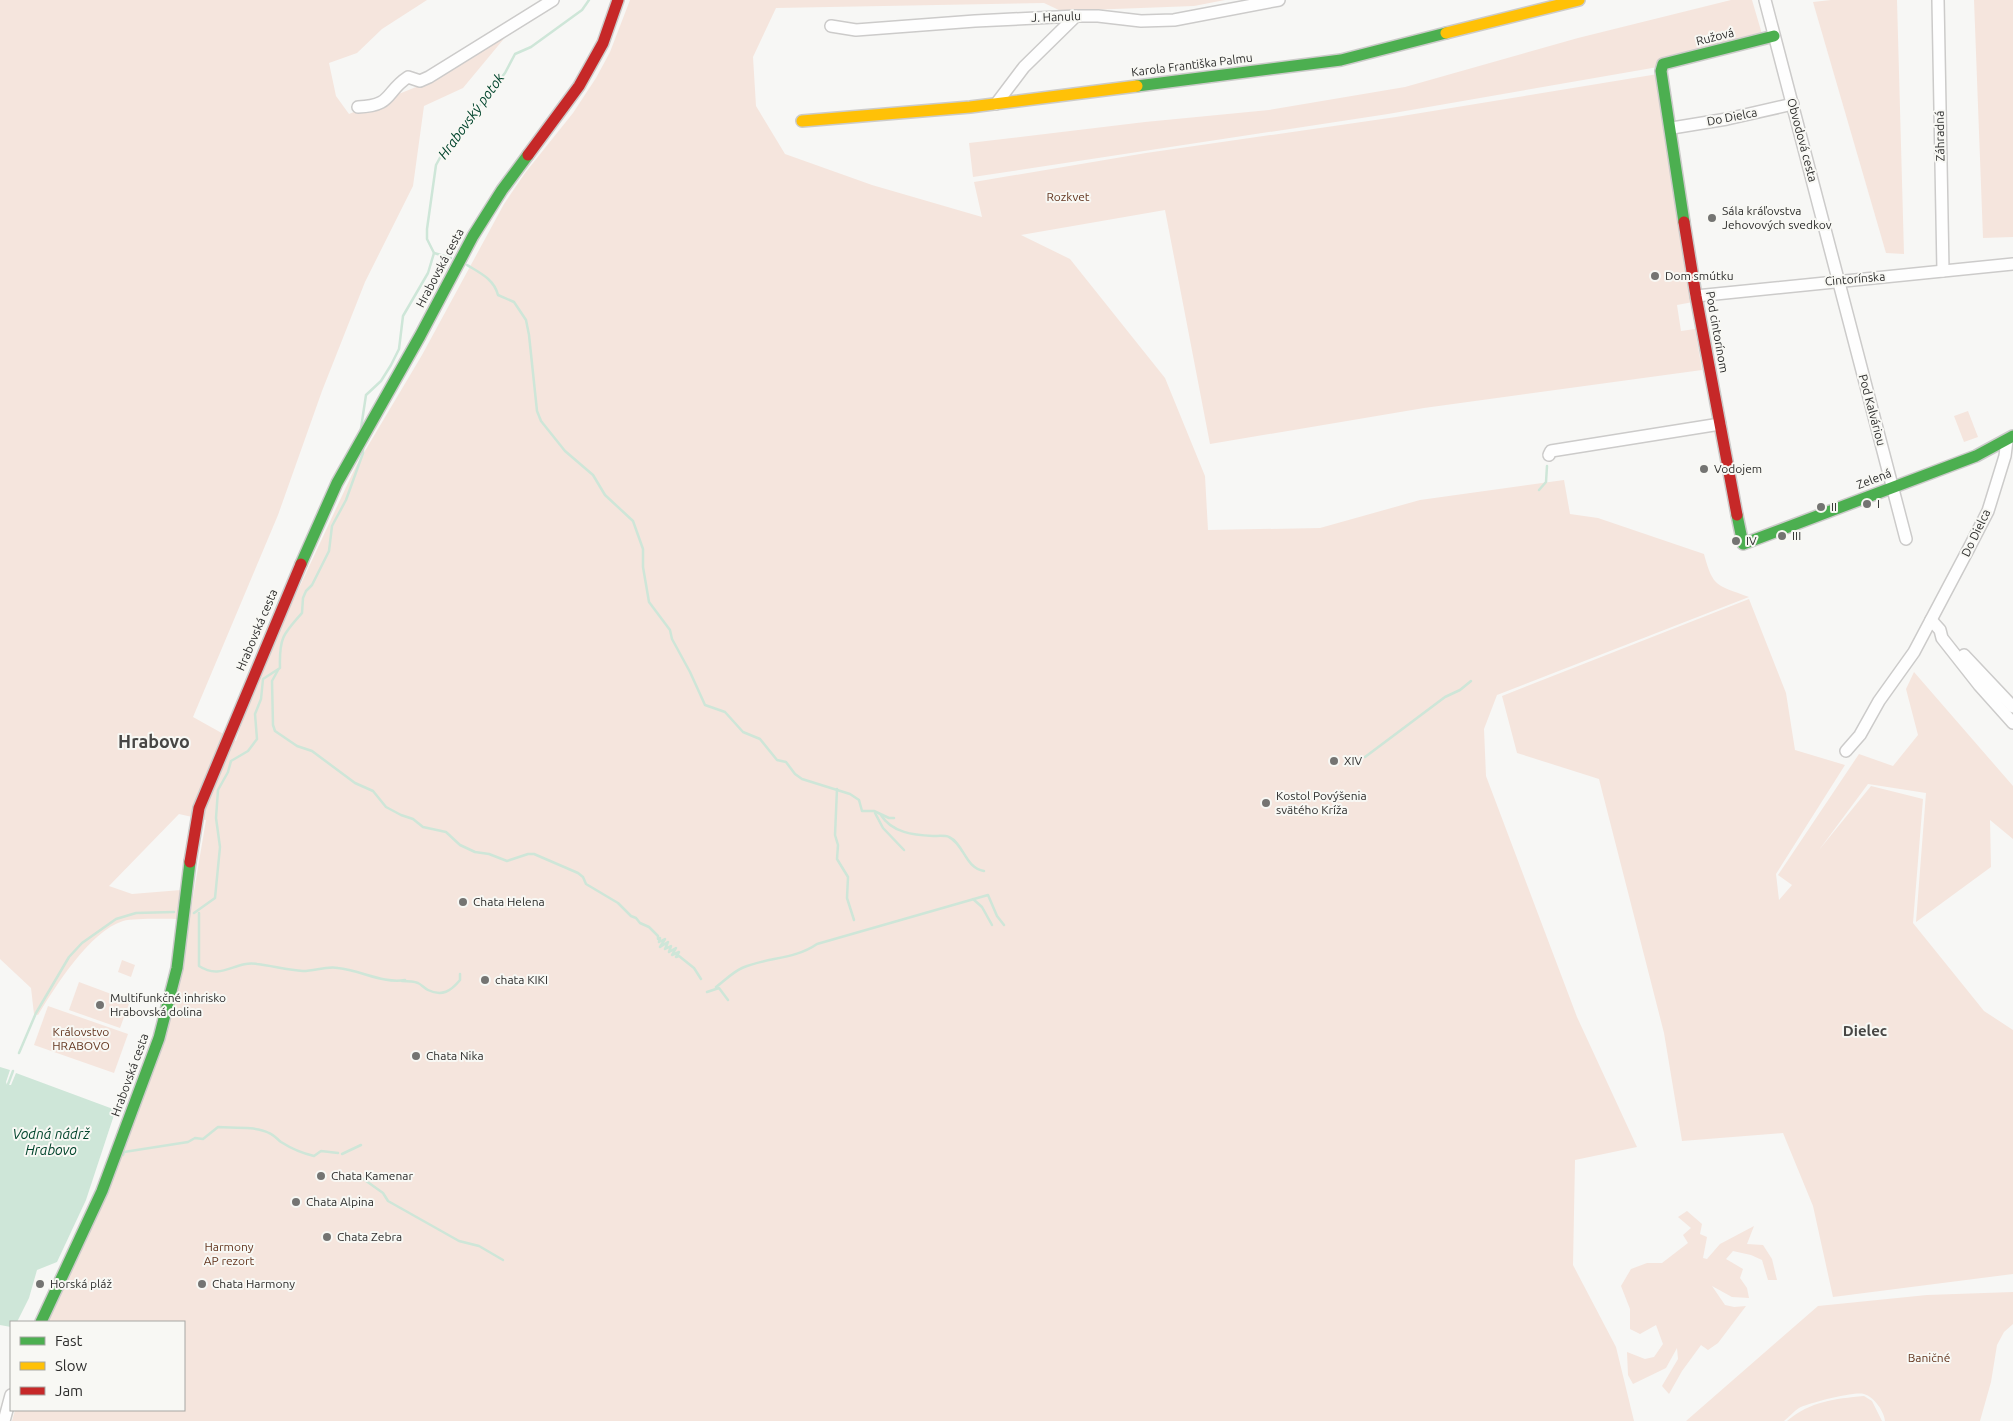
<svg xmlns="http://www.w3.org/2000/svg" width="2013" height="1421" font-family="Ubuntu,sans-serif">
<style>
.green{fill:#f5e5dd}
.water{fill:#cee6d8}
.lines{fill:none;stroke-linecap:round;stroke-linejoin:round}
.stream{stroke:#cee6d8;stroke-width:2.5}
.street-casing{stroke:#cccbca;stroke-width:14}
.fast-casing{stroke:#cccbca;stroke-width:14}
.slow-casing{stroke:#cccbca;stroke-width:14}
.jam-casing{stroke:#cccbca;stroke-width:14}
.street{stroke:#fefefe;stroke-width:11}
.fast{stroke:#4caf50;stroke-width:11}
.slow{stroke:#ffc107;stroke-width:11}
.jam{stroke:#c62828;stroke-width:11}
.poi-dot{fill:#747472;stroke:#f8f8f4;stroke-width:2}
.labels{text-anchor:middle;stroke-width:4;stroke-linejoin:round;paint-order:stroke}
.street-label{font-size:12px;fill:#2d2d2c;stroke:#f8f8f4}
.park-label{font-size:12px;fill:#63351e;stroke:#f8f8f4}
.poi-label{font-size:12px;fill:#2d2d2c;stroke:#f8f8f4;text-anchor:start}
.water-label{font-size:14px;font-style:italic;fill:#00442c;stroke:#f8f8f4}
.quarter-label{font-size:15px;font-weight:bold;fill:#474644;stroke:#f8f8f4}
.district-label{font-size:18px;font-weight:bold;fill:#474644;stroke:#f8f8f4}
</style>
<rect width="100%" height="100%" fill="#f7f7f5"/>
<g class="green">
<path d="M0,0h427l-45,29 -25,24 -28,10 7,33 13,18 72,-29 86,-50 -44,53 -39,18 -11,80 -48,96 -43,109 -44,124 -85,202 43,24 8,-25 33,-81 79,-169 66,-111 82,-151 21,-31 48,-60 23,-35 14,-26 20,-52h595l-31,6 -133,5 -17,-8 -268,5 -23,49 3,49 29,48 87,31 110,32 -8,-35 172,-29 250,-36 262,-43 35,228 -16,3 4,26 14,-2 7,41 -278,38 -214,36 -45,-234 -144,25 49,24 95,119 40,98 3,54 112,-2 100,-28 144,-20 6,34 28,4 106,36c9,34 13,31 45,43l-252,98 -13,34 2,47 91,241 60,130 -62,13 -2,105 43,82 18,74h-1622l3,-11h169v-88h-138l132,-336 28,-166 -27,-6 -70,72 23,8 49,-4v29c-14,0 -46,-1 -58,2 -33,10 -68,66 -85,94l-4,-1 -3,-26 -31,-29z"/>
<polygon points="1731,0 1752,0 1762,34 1658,67 1388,114 973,177 969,143 1145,122 1269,110 1405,87 1578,38"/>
<polygon points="1831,0 1897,0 1904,254 1886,253 1813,2"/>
<polygon points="1974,0 2013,0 2013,237 1983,238"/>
<polygon points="1968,411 1978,437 1964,442 1954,416"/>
<polygon points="1749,599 1786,693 1795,750 1845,765 1776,874 1779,900 1792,885 1778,875 1859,754 1893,766 1918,735 1906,689 1914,672 2013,786 2013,839 1990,820 1991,867 1916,922 1926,793 1868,784 1819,850 1871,786 1923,799 1913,923 1984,1011 2013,1030 2013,1274 1833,1297 1813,1206 1783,1133 1682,1141 1664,1033 1599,779 1517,753 1502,696"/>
<polygon points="122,960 135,965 131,977 118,972"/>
<polygon points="79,982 130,1001 120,1028 69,1010"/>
<polygon points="48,1006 128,1034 114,1073 34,1045"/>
<polygon points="1687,1211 1702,1224 1700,1234 1707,1237 1703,1258 1707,1259 1720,1244 1754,1226 1747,1244 1763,1245 1772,1259 1777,1280 1768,1280 1762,1260 1751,1255 1733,1251 1726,1259 1743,1269 1740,1278 1747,1288 1749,1298 1732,1297 1712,1286 1725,1305 1734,1307 1746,1306 1718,1343 1708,1350 1701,1345 1682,1371 1669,1394 1662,1386 1678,1359 1677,1348 1666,1368 1633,1384 1628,1375 1627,1352 1645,1359 1654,1357 1663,1344 1656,1325 1640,1334 1630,1329 1630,1309 1621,1286 1631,1269 1647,1263 1662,1263 1688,1243 1683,1235 1691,1228 1678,1217"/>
<path d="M2013,1292v32l-9,8 -7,13 -6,37 -11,39h-95c-1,-10 -11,-24 -21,-27 -10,-3 -55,9 -65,14 -5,3 -10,9 -15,13h-98l132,-115 109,-11z"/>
<path d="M1864,1396l8,5 10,20h-95c24,-20 47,-22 77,-25z"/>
</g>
<polygon class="water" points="0,1067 10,1070 6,1082 7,1085 11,1085 16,1073 113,1109 115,1112 86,1200 57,1262 37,1270 29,1298 17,1322 11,1322 11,1327 0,1325"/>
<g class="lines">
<g class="stream">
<polyline points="434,253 451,258"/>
<path d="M467,265c13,8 27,14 31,30l16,7 12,18 3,15 8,76 4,10 24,30 28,24 12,20 28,26 10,28v18l6,35 21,28 2,9 18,33 15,33 20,7 18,20 17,7 17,21 9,2 9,12 7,5 48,15 9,6 3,11h12l15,7h5"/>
<polyline points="361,428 366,395 381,381 391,365 399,349 403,316 428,273 434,253 427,239 427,229 436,165 442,154 505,73 515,54 531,47 582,10 589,0"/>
<polyline points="1539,490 1546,482 1547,466"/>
<polyline points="278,670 272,681 273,725 275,731 297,746 312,751 355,783 373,791 386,807 401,815 413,819 423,827 446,832 460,845 475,852 489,854 507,861 528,854 534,854 578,873 583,877 586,884 618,903 631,916 636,918 640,923 649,927 658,936 658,939 660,938 659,942 665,939 660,947 668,942 665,949 671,946 669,952 676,948 672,955 679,952 676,957 679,956 694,968 701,979"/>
<polyline points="1365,757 1445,697 1460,690 1471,681"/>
<polyline points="837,789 835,835 838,845 837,859 848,877 847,898 854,920"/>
<polyline points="875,813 883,828 904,850"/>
<path d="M881,815c11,18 33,20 52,21 5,0 12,-1 16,1 15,7 16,31 35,34"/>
<polyline points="973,899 982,907 992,925"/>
<path d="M194,913l21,-15 5,-51 -4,-29 2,-28 10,-18 3,-11 17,-10 9,-12 -2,-25 6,-15 2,-20 17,-11c-1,-30 3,-34 22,-55l1,-15 3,-7 6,-6 17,-34 3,-25 14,-26 17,-47v-5"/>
<path d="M199,913v53c23,15 36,-6 58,-2 16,2 31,6 46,7 12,0 23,-5 35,-3 22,2 45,16 67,12"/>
<path d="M402,981c5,0 11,0 16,2 4,2 6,5 10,7 14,7 23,1 32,-10v-6"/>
<path d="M716,987c8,-6 17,-15 26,-19 25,-11 52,-8 75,-24l171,-49 9,21 7,9"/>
<polyline points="707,992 719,988 728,1000"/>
<polyline points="19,1053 36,1013 69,957 82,943 116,919 136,913 174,912"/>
<polyline points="7,1087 13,1071"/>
<polyline points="342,1154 361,1145"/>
<path d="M123,1155l1,-3 64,-10 7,-4 8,1 15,-12c15,1 37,-1 51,6 5,2 8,6 12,9 11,7 20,11 33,14l7,-5 17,2"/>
<polyline points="362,1178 383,1193 388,1201 459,1241 479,1246 503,1260"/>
</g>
<g class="street-casing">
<g id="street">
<polyline points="1765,0 1906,539"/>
<polyline points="1938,0 1943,271"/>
<polyline points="831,26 856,30 975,21 1076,16 1098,16 1141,21 1174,20 1279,0"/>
<polyline points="996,104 1024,67 1076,16"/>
<path d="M358,107c35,-1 27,-15 50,-30l12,4 9,-4 124,-77"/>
<polyline points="1672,128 1727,119 1793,104"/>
<polyline points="1696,296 2013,264"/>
<polyline points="1549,455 1551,451 1720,424"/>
<polyline points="1931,620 1940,630 1942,638 1979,685 2013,723"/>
<polyline points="1964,655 2013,707"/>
<polyline points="1846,751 1860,735 1879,701 1914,652 1969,548 1988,511 2005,456 2007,440"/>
<polyline points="4,1421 11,1395"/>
</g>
</g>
<g class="fast-casing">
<g id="fast">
<polyline points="1137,86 1341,60 1446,33"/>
<polyline points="1684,222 1661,71 1663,64 1774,36"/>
<polyline points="1737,515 1743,544 1976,456 2013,436"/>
<polyline points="301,564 337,483 420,336 473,236 502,190 528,155"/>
<polyline points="41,1322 102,1191 159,1038 177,968 190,862"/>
</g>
</g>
<g class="slow-casing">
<g id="slow">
<polyline points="1446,33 1579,0"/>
<polyline points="802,121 970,107 1137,86"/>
</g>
</g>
<g class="jam-casing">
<g id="jam">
<polyline points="528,155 579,86 603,43 618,0"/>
<polyline points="1684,222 1696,296 1737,515"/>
<polyline points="190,862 199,808 301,564"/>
</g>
</g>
<use href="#street" class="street"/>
<use href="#fast" class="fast"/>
<use href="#slow" class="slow"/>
<use href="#jam" class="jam"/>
</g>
<g class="poi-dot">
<circle cx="1712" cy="218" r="5"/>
<circle cx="1655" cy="276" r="5"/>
<circle cx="1704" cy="469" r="5"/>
<circle cx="1867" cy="504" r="5"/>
<circle cx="1821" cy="507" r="5"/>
<circle cx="1782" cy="536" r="5"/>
<circle cx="1736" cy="541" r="5"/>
<circle cx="1334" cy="761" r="5"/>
<circle cx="1266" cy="803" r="5"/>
<circle cx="463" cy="902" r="5"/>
<circle cx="485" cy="980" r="5"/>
<circle cx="100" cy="1005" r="5"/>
<circle cx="416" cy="1056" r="5"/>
<circle cx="321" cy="1176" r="5"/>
<circle cx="296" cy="1202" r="5"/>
<circle cx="327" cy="1237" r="5"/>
<circle cx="40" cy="1284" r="5"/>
<circle cx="202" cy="1284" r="5"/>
</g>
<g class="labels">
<g class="street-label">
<text transform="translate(1056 17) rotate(-2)" y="4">J. Hanulu</text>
<text transform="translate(1715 37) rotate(-14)" y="4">Ružová</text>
<text transform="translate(1192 65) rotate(-7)" y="4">Karola Františka Palmu</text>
<text transform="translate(1732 117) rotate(-11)" y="4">Do Dielca</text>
<text transform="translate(1940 136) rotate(-91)" y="4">Záhradná</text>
<text transform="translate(1802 140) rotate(75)" y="4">Obvodová cesta</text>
<text transform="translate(440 268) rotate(-62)" y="4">Hrabovská cesta</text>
<text transform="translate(1855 279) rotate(-5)" y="4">Cintorínska</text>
<text transform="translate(1717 332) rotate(80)" y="4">Pod cintorínom</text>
<text transform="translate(1872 410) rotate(75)" y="4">Pod Kalváriou</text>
<text transform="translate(1874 479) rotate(-21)" y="4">Zelená</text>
<text transform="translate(1976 533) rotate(-64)" y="4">Do Dielca</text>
<text transform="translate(257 630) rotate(-67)" y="4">Hrabovská cesta</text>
<text transform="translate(130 1075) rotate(-70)" y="4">Hrabovská cesta</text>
</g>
<g class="park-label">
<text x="1068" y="201">Rozkvet</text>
<text x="81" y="1036">Královstvo<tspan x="81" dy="14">HRABOVO</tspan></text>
<text x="229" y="1251">Harmony<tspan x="229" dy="14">AP rezort</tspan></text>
<text x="1929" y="1362">Baničné</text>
</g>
<g class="poi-label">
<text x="1722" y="215">Sála kráľovstva<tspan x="1722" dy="14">Jehovových svedkov</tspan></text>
<text x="1665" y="280">Dom smútku</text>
<text x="1714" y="473">Vodojem</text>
<text x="1877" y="508">I</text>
<text x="1831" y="511">II</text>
<text x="1792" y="540">III</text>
<text x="1746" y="545">IV</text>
<text x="1344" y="765">XIV</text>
<text x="1276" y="800">Kostol Povýšenia<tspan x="1276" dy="14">svätého Kríža</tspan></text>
<text x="473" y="906">Chata Helena</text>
<text x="495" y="984">chata KIKI</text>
<text x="110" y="1002">Multifunkčné inhrisko<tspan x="110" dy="14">Hrabovská dolina</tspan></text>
<text x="426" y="1060">Chata Nika</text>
<text x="331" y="1180">Chata Kamenar</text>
<text x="306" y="1206">Chata Alpina</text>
<text x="337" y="1241">Chata Zebra</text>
<text x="50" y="1288">Horská pláž</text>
<text x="212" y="1288">Chata Harmony</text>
</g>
<g class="water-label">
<text transform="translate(471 116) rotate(-54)" y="5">Hrabovský potok</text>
<text x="51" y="1139">Vodná nádrž<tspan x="51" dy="16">Hrabovo</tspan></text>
</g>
<g class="quarter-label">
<text x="1865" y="1036">Dielec</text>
</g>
<g class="district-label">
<text x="154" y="748">Hrabovo</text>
</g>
</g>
<rect x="10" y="1321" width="175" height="90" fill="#f8f8f4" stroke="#a7a7a4"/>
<rect x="20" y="1337" width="25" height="8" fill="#4caf50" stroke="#a7a7a4"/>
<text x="55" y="1346" font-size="15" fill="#2d2d2c">Fast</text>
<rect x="20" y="1362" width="25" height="8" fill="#ffc107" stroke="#a7a7a4"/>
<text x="55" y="1371" font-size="15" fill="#2d2d2c">Slow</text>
<rect x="20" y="1387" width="25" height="8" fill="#c62828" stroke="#a7a7a4"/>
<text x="55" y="1396" font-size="15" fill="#2d2d2c">Jam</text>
</svg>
